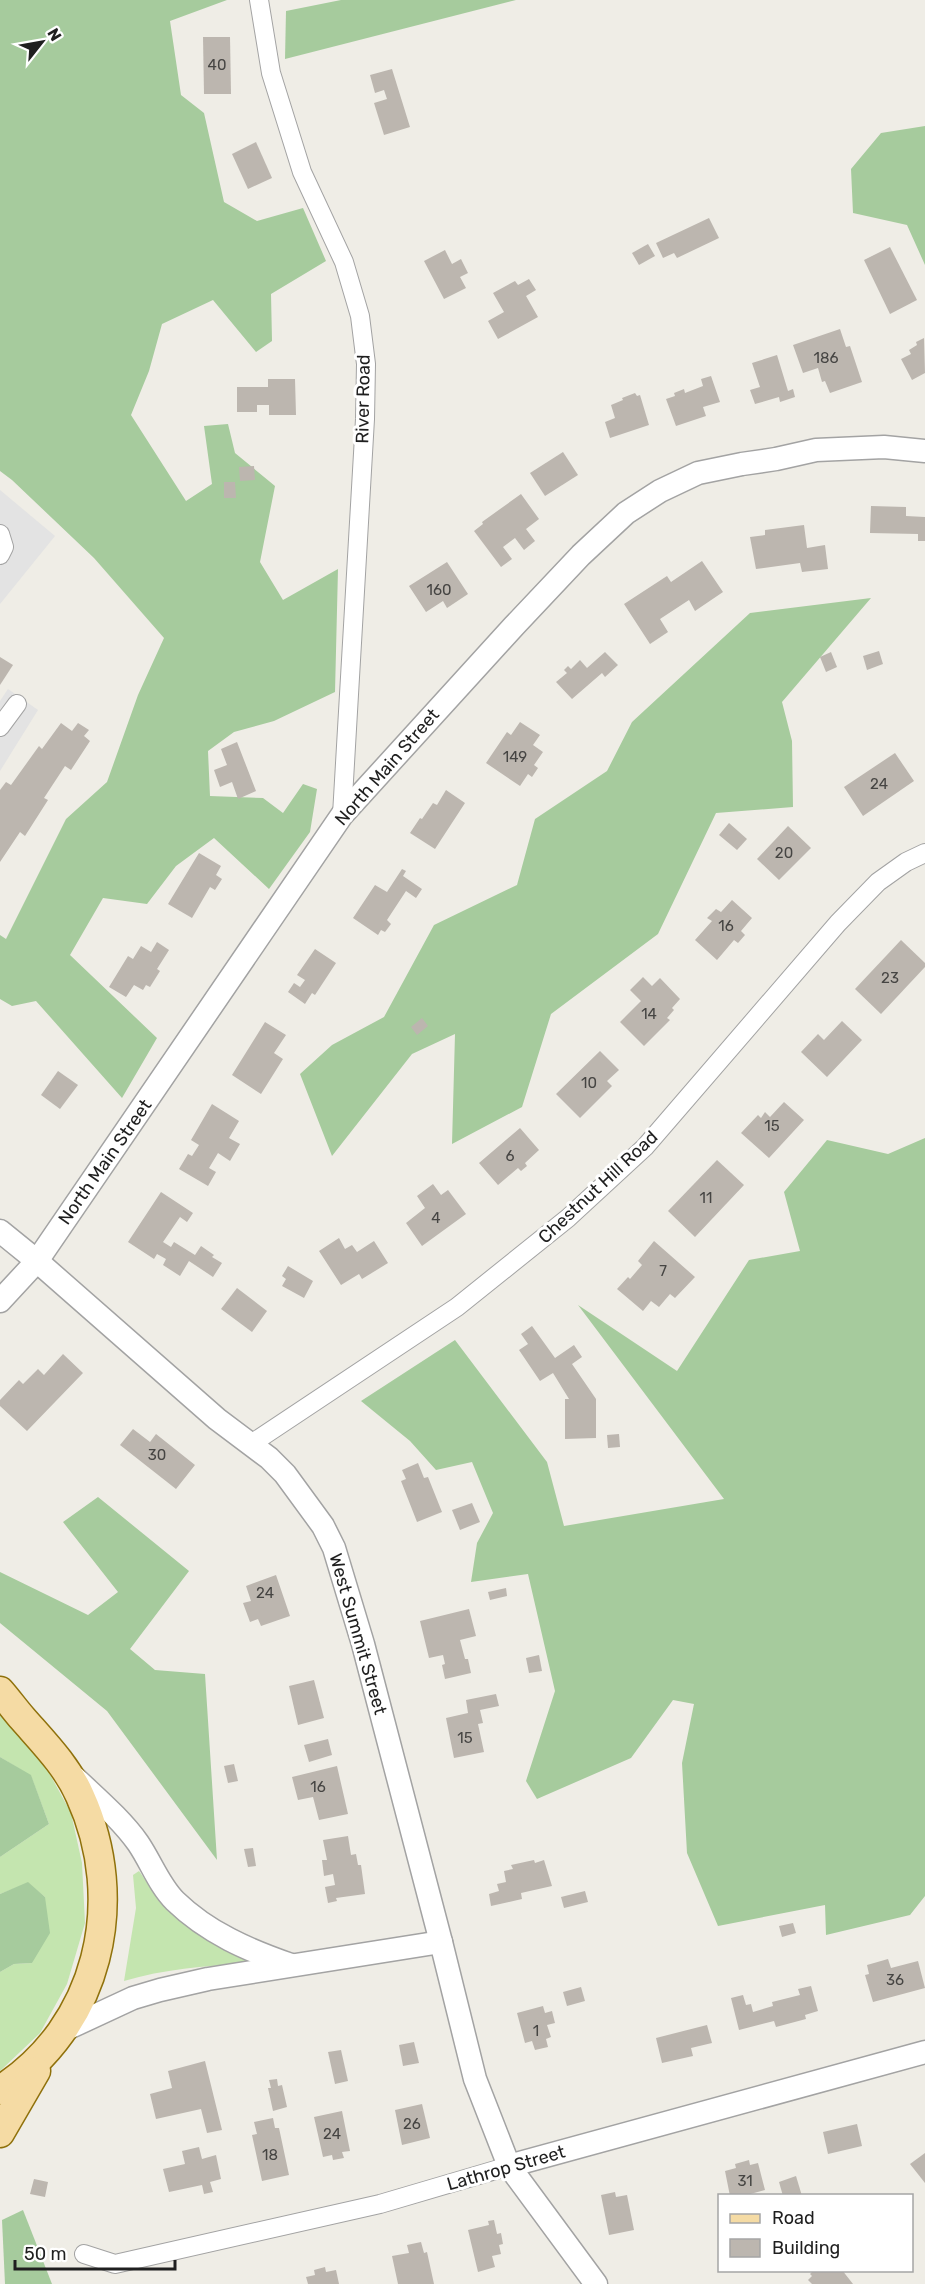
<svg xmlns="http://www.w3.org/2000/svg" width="925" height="2284" font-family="Rubik,sans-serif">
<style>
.grass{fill:#c4e5af}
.forest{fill:#a6cb9d}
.parking{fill:#e3e3e3}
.building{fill:#bcb6af}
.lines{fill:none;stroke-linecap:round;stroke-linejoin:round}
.minor-casing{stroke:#a3a3a3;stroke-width:20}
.tertiary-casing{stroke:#a3a3a3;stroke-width:25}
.primary-casing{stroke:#8f710b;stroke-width:31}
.minor{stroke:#fff;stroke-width:18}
.tertiary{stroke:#fff;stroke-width:22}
.primary{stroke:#f5dba4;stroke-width:28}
.labels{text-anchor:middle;stroke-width:6;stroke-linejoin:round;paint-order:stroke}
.number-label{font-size:15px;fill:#464543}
.street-label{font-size:18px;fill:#1f1f1f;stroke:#fff}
</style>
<rect width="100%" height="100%" fill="#efede6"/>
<g class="grass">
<polygon points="0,1713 41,1758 71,1813 82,1863 85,1923 67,1984 40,2033 0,2071 0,1972 14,1964 32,1963 45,1897 28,1883 0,1894 0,1857 49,1824 31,1776 0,1757"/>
<path d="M139,1871c7,9 12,19 19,27 22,29 55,45 87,61v5c-41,2 -81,5 -121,17l12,-73 -3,-33z"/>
</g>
<g class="forest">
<polygon points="0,0 227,0 170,21 181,95 204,113 224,202 257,221 303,208 326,261 271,294 272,341 256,352 213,300 162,324 149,371 131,415 186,501 212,484 204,426 228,424 235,453 275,486 260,562 283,600 338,569 335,692 274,721 234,732 208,751 210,796 263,798 283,813 303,784 317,789 310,832 269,889 214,838 176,866 147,904 103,898 70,955 157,1038 122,1098 36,1001 12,1006 0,999 0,935 6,939 66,819 107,782 138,695 164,638 94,558 12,480 0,471"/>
<polygon points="341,0 516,0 285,59 286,11"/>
<polygon points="925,126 925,265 907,225 853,213 851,169 881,133"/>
<polygon points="871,598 782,702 792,741 793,807 716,813 658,934 551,1014 522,1107 452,1144 455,1034 412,1054 332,1156 300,1074 332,1045 384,1017 434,925 517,885 535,819 607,771 632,722 750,613"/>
<polygon points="925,1138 925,1896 910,1915 826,1935 825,1905 718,1926 687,1853 682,1763 694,1704 673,1700 631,1758 537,1799 526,1781 555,1691 528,1574 471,1582 477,1543 493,1513 472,1462 436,1470 410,1441 361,1401 455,1340 547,1462 564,1526 724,1499 578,1305 677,1371 749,1260 800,1251 784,1192 827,1140 888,1154"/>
<polygon points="98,1497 189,1571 130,1649 155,1670 205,1674 217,1860 107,1711 0,1623 0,1572 88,1615 118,1592 63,1522"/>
<polygon points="0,1757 31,1775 49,1824 0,1857"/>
<polygon points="28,1882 45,1897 50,1933 32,1963 14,1964 0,1972 0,1894"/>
<polygon points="23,2210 52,2284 5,2284 2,2220"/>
</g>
<g class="parking">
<polygon points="0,490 55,536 0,604"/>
<polygon points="8,689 38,710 0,771 0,701"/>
</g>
<g class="building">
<polygon points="203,37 230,37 231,94 204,94"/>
<polygon points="392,69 410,127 384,135 374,103 387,99 384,90 375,93 370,75"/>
<polygon points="256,142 272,178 248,189 232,154"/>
<polygon points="709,218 719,238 677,258 674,253 663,258 656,243"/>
<polygon points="648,244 655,256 639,265 632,253"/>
<polygon points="890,247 917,300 890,314 864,260"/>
<polygon points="445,250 452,264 461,259 468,273 460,277 466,288 444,299 424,261"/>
<polygon points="529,279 536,290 526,296 538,317 498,339 488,321 504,312 493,293 515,281 518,285"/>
<polygon points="840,329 846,347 850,346 862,382 830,393 825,381 822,382 818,368 803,373 793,345"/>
<polygon points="924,338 925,373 912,380 901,359 911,354 909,350 917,345 916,342"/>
<polygon points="777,355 788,391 793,389 795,397 780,402 779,397 755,404 750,390 760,387 752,363"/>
<polygon points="711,376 720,402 703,407 706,416 676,426 666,399 675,396 674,393 684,389 685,393 703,386 701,379"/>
<polygon points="268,379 295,379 296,415 269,415 269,405 257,405 257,412 237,412 237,387 268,387"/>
<polygon points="635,393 637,396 640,395 649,425 610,438 605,422 615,418 611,405 623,400 622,398"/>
<polygon points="563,452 578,475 545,496 530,473"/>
<polygon points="254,466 255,480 240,481 239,467"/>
<polygon points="224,482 235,482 236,498 224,498"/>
<polygon points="521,494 539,519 526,529 535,541 524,550 515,538 503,547 512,559 501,567 474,531 483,524 482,522"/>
<polygon points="871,506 906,507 906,516 925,517 925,541 918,541 918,534 870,533"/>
<polygon points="804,525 807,548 825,545 828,569 802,572 800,563 756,569 750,537 765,535 765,530"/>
<polygon points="702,561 723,592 695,611 689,600 660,619 668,632 650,644 624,604 667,576 671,582"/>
<polygon points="447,562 468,594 447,608 443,601 426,612 409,586"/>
<polygon points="879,651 883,664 867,670 863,656"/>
<polygon points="605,652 618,665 605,677 602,673 572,699 556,682 567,673 564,670 568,666 571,669 580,660 587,668"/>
<polygon points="831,652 837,667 826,672 820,657"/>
<polygon points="0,657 13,665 0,685"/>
<polygon points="520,722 540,735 533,745 543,752 534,765 538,768 532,777 528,774 520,786 486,763 507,732 511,735"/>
<polygon points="61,723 72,731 78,723 89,730 84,736 90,741 71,770 65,766 44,798 48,800 25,836 20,832 0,862 0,790 6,782 11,785 39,746 42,749"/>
<polygon points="237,742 256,791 238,799 232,782 220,787 214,770 227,765 221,749"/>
<polygon points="895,753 914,781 863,816 844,787"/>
<polygon points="446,790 465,803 435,849 410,833 420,818 422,819 433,803 437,805"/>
<polygon points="729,823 747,839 737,850 719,835"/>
<polygon points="788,826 811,848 779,880 757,859"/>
<polygon points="199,853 221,866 216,875 222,879 215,890 210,887 192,918 168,904"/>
<polygon points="402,869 406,871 403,876 422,889 416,898 406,891 387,920 391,924 385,932 381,930 378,935 353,918 375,885 387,892"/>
<polygon points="732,900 752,918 741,931 745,935 738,943 734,940 717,960 695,940 712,921 707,918 716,909 721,912"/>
<polygon points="901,940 925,963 925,967 881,1014 855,989"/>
<polygon points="157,942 169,950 157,969 160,971 150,987 146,985 143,990 134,985 126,997 109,987 128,956 133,959 141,946 151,952"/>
<polygon points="315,949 336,963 315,995 312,993 305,1004 288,992 294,983 300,987 305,980 297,975"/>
<polygon points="643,977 652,986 660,978 680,999 672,1008 674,1010 667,1018 670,1020 644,1046 620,1022 641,1001 630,990"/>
<polygon points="422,1018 428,1026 417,1035 411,1027"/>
<polygon points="842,1021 862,1040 827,1077 801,1052 818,1034 824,1040"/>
<polygon points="265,1022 286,1035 274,1053 283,1059 261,1094 232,1075"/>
<polygon points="600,1051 619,1070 607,1081 612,1086 580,1118 556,1094"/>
<polygon points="58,1071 78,1085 60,1109 41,1095"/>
<polygon points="784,1102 804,1120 769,1158 741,1133 758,1115 761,1118 765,1112 770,1117"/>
<polygon points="212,1104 239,1121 229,1138 240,1144 230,1161 218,1153 209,1168 216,1172 208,1186 179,1169 188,1154 192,1156 199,1145 191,1140"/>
<polygon points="520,1128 539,1150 525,1163 527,1166 521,1171 518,1168 498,1185 479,1163"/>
<polygon points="717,1160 744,1185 695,1237 668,1211"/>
<polygon points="433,1184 441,1195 448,1190 466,1214 422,1246 406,1223 425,1208 417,1196"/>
<polygon points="161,1192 193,1213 187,1222 180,1217 163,1242 171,1247 174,1242 195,1255 201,1246 214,1255 212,1257 222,1263 213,1277 189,1261 180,1276 163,1265 166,1259 157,1254 154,1259 128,1242"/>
<polygon points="339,1238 345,1249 352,1245 357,1252 374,1241 388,1263 362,1279 359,1274 341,1285 319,1251"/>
<polygon points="654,1241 695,1277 675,1298 670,1294 659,1307 651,1301 643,1311 617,1289 628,1277 630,1279 642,1265 638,1261"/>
<polygon points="288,1266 313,1281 304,1298 282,1286 286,1279 282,1276"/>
<polygon points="237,1288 267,1311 252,1332 221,1309"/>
<polygon points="532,1326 555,1358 574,1345 582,1357 572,1364 596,1399 596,1438 565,1439 565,1399 569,1399 553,1373 540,1381 519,1350 528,1344 521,1334"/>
<polygon points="63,1354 83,1373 27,1431 0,1406 0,1400 19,1380 23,1384 38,1369 44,1375"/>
<polygon points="133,1429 150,1442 156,1434 195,1465 176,1489 120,1445"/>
<polygon points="619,1434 620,1447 608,1448 607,1435"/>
<polygon points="418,1463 424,1478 428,1477 442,1512 417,1522 401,1481 406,1479 402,1470"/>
<polygon points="472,1503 480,1522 460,1530 452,1510"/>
<polygon points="276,1575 290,1616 261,1626 258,1619 250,1622 243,1603 251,1601 246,1586"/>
<polygon points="506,1588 507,1596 490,1600 488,1592"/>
<polygon points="469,1609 476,1636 460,1640 465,1659 468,1659 471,1673 445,1679 442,1665 445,1664 443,1655 429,1658 420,1621"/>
<polygon points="539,1655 542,1671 529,1673 526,1658"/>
<polygon points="314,1680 324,1718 298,1725 289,1686"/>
<polygon points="496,1694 499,1706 480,1710 483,1723 478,1724 484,1752 454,1758 446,1718 468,1713 466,1700"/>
<polygon points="328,1739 332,1755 309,1762 304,1745"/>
<polygon points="234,1764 238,1781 228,1783 224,1766"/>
<polygon points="337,1766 348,1814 319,1820 313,1797 298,1800 292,1777"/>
<polygon points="348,1836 351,1855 356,1854 358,1865 361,1865 365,1894 336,1898 337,1901 328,1903 325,1887 335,1885 333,1874 324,1876 322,1860 327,1860 323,1840"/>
<polygon points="253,1848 256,1866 248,1867 244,1849"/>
<polygon points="534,1860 535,1863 544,1860 552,1886 521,1893 522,1899 491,1906 489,1894 499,1891 497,1884 506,1882 504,1871 513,1869 511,1865"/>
<polygon points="585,1891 588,1902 564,1908 561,1897"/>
<polygon points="793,1923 796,1933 782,1937 779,1926"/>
<polygon points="888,1959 891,1968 918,1961 925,1988 873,2002 865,1975 869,1974 867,1965"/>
<polygon points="811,1986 818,2011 805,2015 806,2019 776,2027 774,2021 739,2030 731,1998 743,1995 746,2005 751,2004 753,2012 773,2006 772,2002 800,1995 798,1989"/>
<polygon points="581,1987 585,2001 567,2006 563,1992"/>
<polygon points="543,2006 545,2013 552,2011 555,2023 547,2025 551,2037 546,2039 548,2047 535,2050 532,2041 525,2043 517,2013"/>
<polygon points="707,2025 712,2043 691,2048 693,2056 662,2063 656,2038"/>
<polygon points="414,2042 419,2063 403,2066 399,2045"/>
<polygon points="341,2050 348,2081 335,2084 328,2052"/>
<polygon points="205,2061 222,2130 207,2133 201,2109 156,2119 150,2094 172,2088 168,2071"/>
<polygon points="277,2079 278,2086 282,2085 287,2107 273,2111 268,2088 271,2088 269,2080"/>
<polygon points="422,2104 430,2138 402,2145 395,2110"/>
<polygon points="342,2111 350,2151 342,2152 344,2158 333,2160 332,2155 323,2157 314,2117"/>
<polygon points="273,2118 275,2128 279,2128 289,2175 262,2181 252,2135 257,2134 254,2122"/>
<polygon points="857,2124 862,2146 828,2154 823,2132"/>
<polygon points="199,2147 202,2159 216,2155 221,2179 210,2182 213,2192 204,2194 202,2185 169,2192 163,2169 185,2164 182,2151"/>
<polygon points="925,2153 925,2183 910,2164"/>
<polygon points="749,2160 750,2165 758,2163 765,2190 743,2196 730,2196 725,2171 736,2168 735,2164"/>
<polygon points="796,2176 802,2196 783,2196 779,2182"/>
<polygon points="34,2179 48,2182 45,2197 30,2194"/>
<polygon points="615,2192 616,2197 627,2195 634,2230 609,2235 601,2195"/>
<polygon points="494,2220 497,2234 501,2233 503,2244 499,2245 501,2254 492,2256 495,2267 478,2272 468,2230 489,2225 488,2221"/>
<polygon points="421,2242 424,2253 427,2252 434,2284 398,2284 392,2256 409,2253 407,2245"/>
<polygon points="325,2267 326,2272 336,2270 339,2284 308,2284 306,2277 315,2275 314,2270"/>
<polygon points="814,2270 842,2270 853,2284 812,2284 808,2280 812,2276 810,2274"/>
</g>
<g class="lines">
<g class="minor-casing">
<g id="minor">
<polyline points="259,0 271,73 302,172 344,262 360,316 366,364 365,419 342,815"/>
<polyline points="0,534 4,547 0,555"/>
<polyline points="0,727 17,704"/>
<polyline points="251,1444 457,1307 568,1218 645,1147 838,923 878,882 906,862 925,853"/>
<polyline points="84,2254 115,2264 380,2204 509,2166"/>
</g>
</g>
<g class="tertiary-casing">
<g id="tertiary">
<polyline points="0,1231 37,1261 217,1419 269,1458 285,1474 323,1526 334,1548 363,1644 441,1942 475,2079 509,2166 596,2284"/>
<polyline points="0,1301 37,1261 342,815 514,626 581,555 626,513 660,491 698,473 742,464 776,459 816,450 884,447 925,451"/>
<path d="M74,1777c22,21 47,42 64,66 13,19 21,42 37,58 33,32 73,49 116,64"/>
<polyline points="62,2031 133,1998 160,1990 208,1979 441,1942"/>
<polyline points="509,2166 925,2052"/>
</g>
</g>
<g class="primary-casing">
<g id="primary">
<path d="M0,1691c8,9 15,19 23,28 21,24 44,47 57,77 48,105 19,231 -80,294"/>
<polyline points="0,2133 36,2071"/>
</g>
</g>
<use href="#minor" class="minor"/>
<use href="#tertiary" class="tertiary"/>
<use href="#primary" class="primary"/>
</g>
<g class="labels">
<g class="number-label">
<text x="217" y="70">40</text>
<text x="826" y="363">186</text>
<text x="439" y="595">160</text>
<text x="515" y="762">149</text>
<text x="879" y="789">24</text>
<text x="784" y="858">20</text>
<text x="726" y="931">16</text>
<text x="890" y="983">23</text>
<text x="649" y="1019">14</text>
<text x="589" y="1088">10</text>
<text x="772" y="1131">15</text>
<text x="510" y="1161">6</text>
<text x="706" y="1203">11</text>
<text x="436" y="1223">4</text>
<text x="663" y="1276">7</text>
<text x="157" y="1460">30</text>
<text x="265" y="1598">24</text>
<text x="465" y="1743">15</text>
<text x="318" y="1792">16</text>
<text x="895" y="1985">36</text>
<text x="536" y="2036">1</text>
<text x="412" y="2129">26</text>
<text x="332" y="2139">24</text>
<text x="270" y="2160">18</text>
<text x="745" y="2186">31</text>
</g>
<g class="street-label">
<text transform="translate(363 399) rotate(-89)" y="6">River Road</text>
<text transform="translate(387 767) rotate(-49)" y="6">North Main Street</text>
<text transform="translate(105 1162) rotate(-55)" y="6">North Main Street</text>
<text transform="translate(598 1187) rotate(-43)" y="6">Chestnut Hill Road</text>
<text transform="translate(358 1634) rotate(74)" y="6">West Summit Street</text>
<text transform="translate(506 2168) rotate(-16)" y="6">Lathrop Street</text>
</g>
</g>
<rect x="718" y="2194" width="195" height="78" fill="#ffffff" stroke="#a5a5a5" stroke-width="1.5"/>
<rect x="730" y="2214" width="30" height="9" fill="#f5dba4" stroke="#a5a5a5" stroke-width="1.5"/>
<text x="772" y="2224" font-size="18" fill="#1f1f1f">Road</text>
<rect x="730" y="2239" width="30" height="18" fill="#bcb6af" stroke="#a5a5a5" stroke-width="1.5"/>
<text x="772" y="2254" font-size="18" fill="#1f1f1f">Building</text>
<g transform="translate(42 42) rotate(59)" stroke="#ffffff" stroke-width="4.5" paint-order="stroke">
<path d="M0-4.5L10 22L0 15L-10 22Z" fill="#1f1f1f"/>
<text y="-9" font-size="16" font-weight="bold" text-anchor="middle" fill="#1f1f1f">N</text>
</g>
<path d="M15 2260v9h160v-9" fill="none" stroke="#1f1f1f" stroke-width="3"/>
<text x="24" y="2260" font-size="18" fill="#1f1f1f" stroke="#ffffff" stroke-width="4.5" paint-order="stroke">50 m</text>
</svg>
